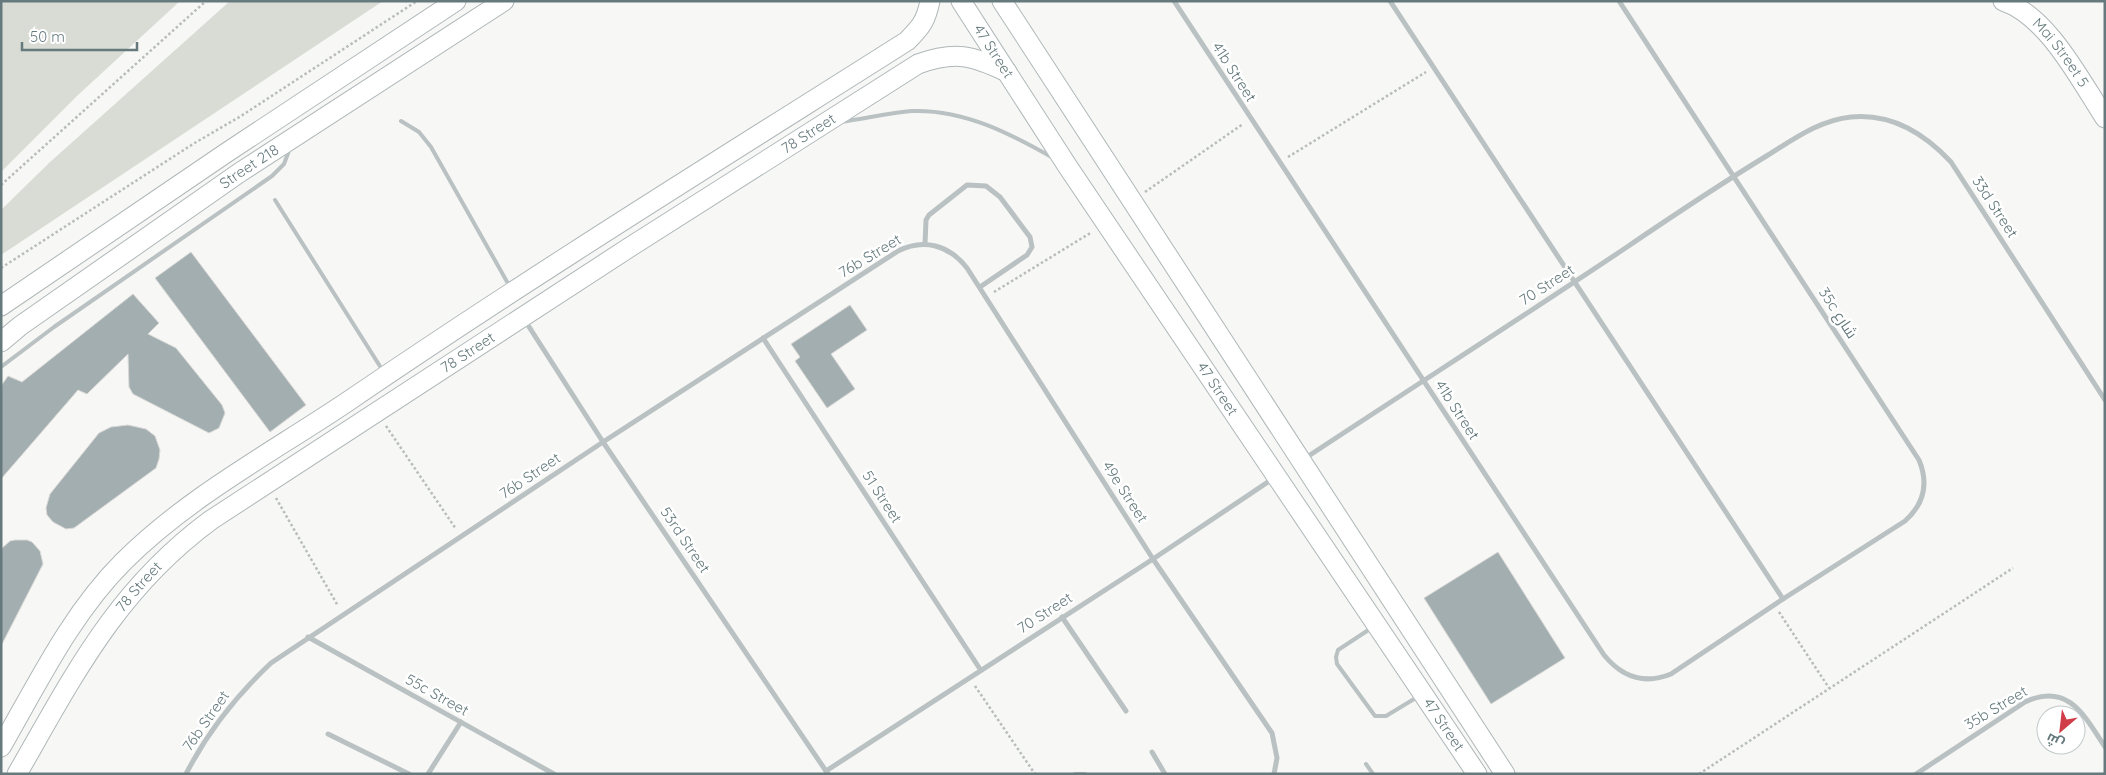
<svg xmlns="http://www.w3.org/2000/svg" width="2106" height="775" font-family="Quicksand,Cairo,sans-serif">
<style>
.green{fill:#d9dcd5}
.building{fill:#a2aeb0;stroke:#d9d8d7}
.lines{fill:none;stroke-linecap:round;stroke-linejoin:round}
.secondary-casing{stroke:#afb7b9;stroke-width:21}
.path{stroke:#b7bcbd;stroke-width:2.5;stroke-dasharray:2.5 2.5;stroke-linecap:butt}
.lane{stroke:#bac1c2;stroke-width:4}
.street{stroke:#bac1c2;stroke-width:5}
.secondary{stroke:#fff;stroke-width:19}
.labels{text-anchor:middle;stroke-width:5;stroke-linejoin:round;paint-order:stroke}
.street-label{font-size:15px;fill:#667a7d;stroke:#fff}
</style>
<rect width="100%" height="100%" fill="#f7f7f5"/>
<g class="green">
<polygon points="1,1 180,1 78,95 1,172"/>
<polygon points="230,1 383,1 1,255 1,210 49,163"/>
</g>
<g class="building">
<polygon points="191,252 306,405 270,432 155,278"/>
<polygon points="133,294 159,323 148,334 176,348 222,405 225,413 219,428 209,433 133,394 129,387 128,354 87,394 78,390 1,479 1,386 8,376 22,382"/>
<polygon points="850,305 867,330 831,354 855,389 827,408 795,361 800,357 791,344"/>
<polygon points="128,425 146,429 155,436 160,450 159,459 156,468 74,528 66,529 53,522 47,515 46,508 50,494 99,433 111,427"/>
<polygon points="15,540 27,540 32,542 40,551 43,564 1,646 1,549 10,541"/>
<polygon points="1498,552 1565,658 1491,704 1424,598"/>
</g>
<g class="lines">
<g class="secondary-casing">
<g id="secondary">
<path id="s1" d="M961,1l107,166 409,607"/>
<polyline points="1002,1 1505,774"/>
<path id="s2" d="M2003,1c45,15 77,79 102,117"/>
<polyline points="1,306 226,153 456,1"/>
<path id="s3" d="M1,342l19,-16 219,-153 265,-172"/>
<path d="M1,747c37,-64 70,-133 122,-185 65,-65 148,-109 224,-160 183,-125 372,-242 560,-361 14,-14 19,-20 23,-40"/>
<path id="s4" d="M17,774c57,-99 99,-184 194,-254l419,-273 288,-183c37,-13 54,-9 89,8"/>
</g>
</g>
<g class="path">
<polyline points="1288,157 1426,72"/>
<polyline points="1,185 206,1"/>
<polyline points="1145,192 1243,124"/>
<polyline points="1,268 193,144 241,116 417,1"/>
<polyline points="994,292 1092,232"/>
<polyline points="386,426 456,529"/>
<polyline points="276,498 338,606"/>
<polyline points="1779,612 1829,688"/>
<polyline points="975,686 1035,774"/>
<polyline points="1699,774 2013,568"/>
</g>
<g class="lane">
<polyline points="401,121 419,132 431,147 510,287"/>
<path d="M840,122c24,-3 48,-9 72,-11 52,-2 99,23 143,48"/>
<polyline points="275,200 383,371"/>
<polyline points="1,367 54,327 272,176 284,164 290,148"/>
<polyline points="1373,627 1338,650 1336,657 1337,664 1375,716 1386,716 1419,696"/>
<polyline points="1366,764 1373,774"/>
<polyline points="1075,774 1085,774"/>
</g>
<g class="street">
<path d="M1174,1l430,654c18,22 40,30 67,19l112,-75 122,-78c19,-17 24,-37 14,-61l-300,-459"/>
<polyline points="1390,1 1783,599"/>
<polyline points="925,244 926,220 929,215 967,185 986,186 1000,197 1030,237 1032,247 1027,255 980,287"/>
<polyline points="524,319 603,442 828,774"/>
<polyline points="763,338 980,669"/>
<path d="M1304,459c106,-70 214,-139 320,-210 47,-32 95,-64 144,-94 26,-16 52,-35 83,-38 41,-4 73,16 100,45l154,238"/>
<polyline points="1062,617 1126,711"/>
<polyline points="308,637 554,774"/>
<polyline points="328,734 409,774"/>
<polyline points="1152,752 1165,774"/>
<polyline points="826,771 1153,559 1274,478"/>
<path d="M186,774c22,-43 50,-78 85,-111l332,-221 295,-191c26,-13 51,-6 69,17l186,291 119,174 5,25 -3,16"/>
<polyline points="428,774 461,722"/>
<path d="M1916,774l109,-72c43,-20 59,13 80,45"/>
</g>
<use href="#secondary" class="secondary"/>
</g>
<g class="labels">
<g class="street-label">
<text dy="5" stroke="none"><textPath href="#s1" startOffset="60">47 Street</textPath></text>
<text dy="5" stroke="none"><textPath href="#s2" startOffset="79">Mai Street 5</textPath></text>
<text transform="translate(1234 72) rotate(57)" y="5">41b Street</text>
<text dy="5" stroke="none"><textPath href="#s4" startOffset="1034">78 Street</textPath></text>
<text dy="5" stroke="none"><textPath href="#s3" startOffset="304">Street 218</textPath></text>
<text transform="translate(1995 207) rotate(57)" y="5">33d Street</text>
<text transform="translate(870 256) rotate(-31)" y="5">76b Street</text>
<text transform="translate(1547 285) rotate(-33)" y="5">70 Street</text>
<text transform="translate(1838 313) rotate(57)" y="5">35c شارع</text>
<text dy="5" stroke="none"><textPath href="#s4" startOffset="629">78 Street</textPath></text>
<text dy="5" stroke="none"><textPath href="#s1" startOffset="465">47 Street</textPath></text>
<text transform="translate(1457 410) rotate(57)" y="5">41b Street</text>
<text transform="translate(530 476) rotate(-34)" y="5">76b Street</text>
<text transform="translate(1125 492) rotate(57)" y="5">49e Street</text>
<text transform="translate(882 497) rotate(57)" y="5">51 Street</text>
<text transform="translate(685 540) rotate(56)" y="5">53rd Street</text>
<text dy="5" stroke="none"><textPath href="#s4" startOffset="224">78 Street</textPath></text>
<text transform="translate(1045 613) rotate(-33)" y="5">70 Street</text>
<text transform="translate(437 695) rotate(29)" y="5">55c Street</text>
<text transform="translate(1996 708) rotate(-31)" y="5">35b Street</text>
<text transform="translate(206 721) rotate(-55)" y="5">76b Street</text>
<text dy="5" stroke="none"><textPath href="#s1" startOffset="870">47 Street</textPath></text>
</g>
</g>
<rect width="2106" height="775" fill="none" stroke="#667a7d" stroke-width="5"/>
<g transform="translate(2061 730) rotate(208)"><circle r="24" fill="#ffffff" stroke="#c2cacb"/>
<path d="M0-4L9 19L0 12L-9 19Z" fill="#d03c47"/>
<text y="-8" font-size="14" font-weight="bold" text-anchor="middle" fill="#667a7d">ش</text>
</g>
<path d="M22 42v8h115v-8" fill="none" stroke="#667a7d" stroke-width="2.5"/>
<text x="30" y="42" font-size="15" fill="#667a7d" stroke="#ffffff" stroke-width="4" paint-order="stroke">50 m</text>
</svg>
